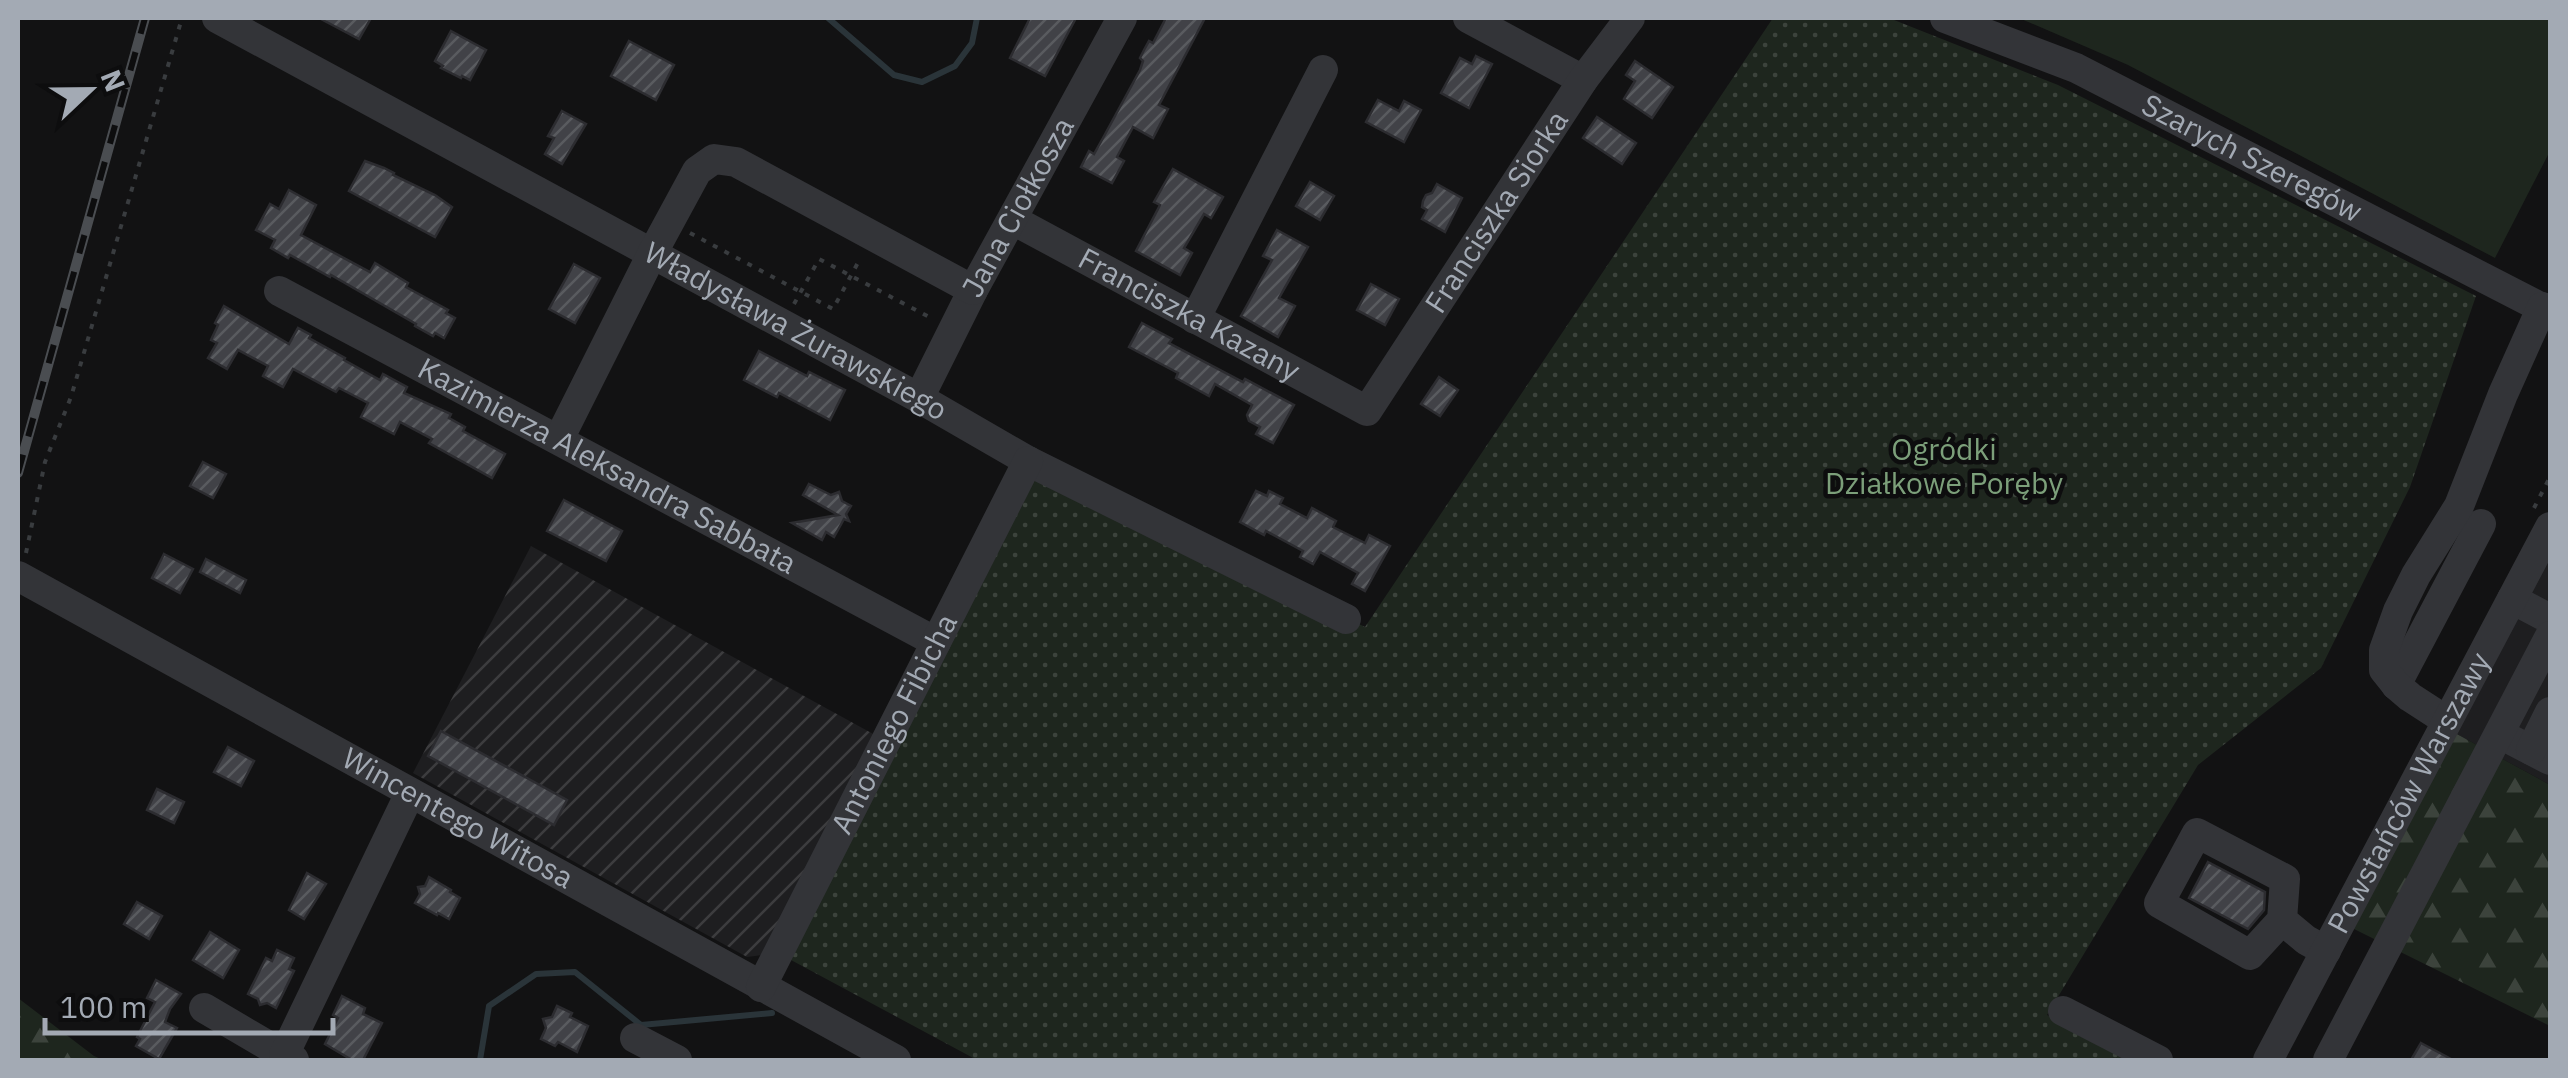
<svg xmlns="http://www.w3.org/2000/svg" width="2568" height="1078" font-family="'IBM Plex Sans',sans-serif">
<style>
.built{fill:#1e1e20}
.industrial{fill:url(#industrial-furrows)}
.grass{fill:#1e261e}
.forest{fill:url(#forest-firs)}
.garden{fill:url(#garden-dots)}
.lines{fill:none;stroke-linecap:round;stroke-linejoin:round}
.stream{stroke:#2a3439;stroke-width:6}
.building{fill:url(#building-hatch);stroke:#2c2c30;stroke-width:2.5}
.path{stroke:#393c3f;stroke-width:4;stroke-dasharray:5 8;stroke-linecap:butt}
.minor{stroke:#333438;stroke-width:30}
.rail-casing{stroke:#4a4d51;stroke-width:10}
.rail{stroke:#0d0d0e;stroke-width:6;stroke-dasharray:19;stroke-linecap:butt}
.labels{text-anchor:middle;stroke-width:9;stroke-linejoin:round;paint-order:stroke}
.street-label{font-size:30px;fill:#a3aab4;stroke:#0d0d0e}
.park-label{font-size:30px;fill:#7c9f7a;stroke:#0d0d0e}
</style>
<defs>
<pattern id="industrial-furrows" width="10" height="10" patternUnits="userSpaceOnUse" patternTransform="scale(2.5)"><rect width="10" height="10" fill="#1e1e20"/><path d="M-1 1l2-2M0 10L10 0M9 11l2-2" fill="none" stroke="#3c3c3e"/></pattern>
<pattern id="forest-firs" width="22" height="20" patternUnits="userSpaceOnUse" patternTransform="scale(2.5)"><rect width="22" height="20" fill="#1e261e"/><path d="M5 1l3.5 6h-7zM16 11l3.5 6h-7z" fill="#3c433c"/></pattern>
<pattern id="garden-dots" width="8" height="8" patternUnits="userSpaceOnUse" patternTransform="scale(2.5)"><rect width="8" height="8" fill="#1e261e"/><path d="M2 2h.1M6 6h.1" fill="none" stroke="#3c433c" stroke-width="1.8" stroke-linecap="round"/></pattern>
<pattern id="building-hatch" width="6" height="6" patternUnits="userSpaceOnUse" patternTransform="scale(2.5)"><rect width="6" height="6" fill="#414247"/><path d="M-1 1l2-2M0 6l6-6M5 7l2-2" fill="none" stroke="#595b5f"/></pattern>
</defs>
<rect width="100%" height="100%" fill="#121213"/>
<polygon class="built" points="2550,553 2550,785 2455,733"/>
<polygon class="industrial" points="531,546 886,741 778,953 747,957 413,773"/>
<polygon class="grass" points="2019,18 2550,18 2550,151 2495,258 2128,65"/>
<g class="forest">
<polygon points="2455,733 2550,785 2550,1026 2352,928"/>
<polygon points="18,998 94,1056 103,1060 18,1060"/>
</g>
<polygon class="garden" points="1773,18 1889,18 2058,85 2476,296 2410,487 2321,668 2198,765 2047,1015 2128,1060 977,1060 778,953 1028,461 1365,627"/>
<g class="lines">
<g class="stream">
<polyline points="828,18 894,75 922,82 955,66 972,43 977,18"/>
<polyline points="480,1060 489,1006 536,974 575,972 641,1025 772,1013"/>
</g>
</g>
<g class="building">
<polygon points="319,18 371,18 359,39"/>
<polygon points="1030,18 1076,18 1045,76 1010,58"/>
<polygon points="1166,18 1205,18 1159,105 1168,109 1153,138 1133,127 1117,157 1124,161 1112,183 1081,167 1089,151 1094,154 1103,138 1140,70 1143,61 1140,58 1144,50 1149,41 1153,43"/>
<polygon points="451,31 486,50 470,80 462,76 461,78 441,68 443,66 435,61"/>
<polygon points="629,41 674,65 656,100 611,76"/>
<polygon points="1476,56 1492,64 1469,108 1441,93 1460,58 1472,64"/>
<polygon points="1635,61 1673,87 1652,118 1624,99 1635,81 1626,75"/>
<polygon points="1378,100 1399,111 1404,101 1421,110 1404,142 1366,122"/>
<polygon points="562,111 586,124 562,164 545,154 554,138 548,136"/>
<polygon points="1597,117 1636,143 1622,164 1583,138"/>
<polygon points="365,161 384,168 394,173 393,175 435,195 452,207 435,237 349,191"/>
<polygon points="1173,169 1223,197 1211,218 1204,214 1184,248 1192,253 1180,275 1136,251 1160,205 1154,202"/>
<polygon points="1310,182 1334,196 1320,220 1296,206"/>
<polygon points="1437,184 1462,198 1445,232 1422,219 1427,210 1422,207 1423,201 1426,195 1432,193"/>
<polygon points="289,190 316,205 301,235 370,272 375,263 408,283 406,287 448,310 446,313 455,318 444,338 435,333 433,336 415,326 416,324 331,275 330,277 290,255 288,258 271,248 275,240 256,230 270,204 279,209"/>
<polygon points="1277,230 1308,247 1279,298 1295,306 1278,337 1241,316 1272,260 1263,256"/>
<polygon points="574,264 600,278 575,323 549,309"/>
<polygon points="1371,284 1399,299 1385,325 1357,310"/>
<polygon points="224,306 289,344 298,328 311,335 309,338 345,358 344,360 380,380 383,374 407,387 404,393 451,414 449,418 465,427 463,431 505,454 492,478 429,443 432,439 400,422 394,434 361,417 368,403 339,388 336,392 293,369 283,387 263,376 268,366 238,350 227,369 208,358 217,343 211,340 218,325 215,323"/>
<polygon points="1142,323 1172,339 1169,343 1243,382 1245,379 1294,405 1273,443 1256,434 1260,427 1249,421 1247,415 1252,405 1215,384 1209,396 1176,378 1178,373 1129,347"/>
<polygon points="759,351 807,376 809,372 845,390 830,420 779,393 777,397 744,380"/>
<polygon points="1439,377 1458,390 1440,416 1421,404"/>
<polygon points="203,462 226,474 213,498 190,486"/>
<polygon points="809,484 831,495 839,492 842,501 851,506 846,514 849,521 844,519 834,537 826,532 822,540 792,523 838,515 803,495"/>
<polygon points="1256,491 1267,496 1269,491 1283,498 1280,504 1307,518 1312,508 1336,521 1333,527 1365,543 1369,535 1390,546 1365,591 1352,584 1358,573 1320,552 1313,564 1300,557 1303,551 1266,531 1264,535 1240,522"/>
<polygon points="564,500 622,531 606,561 547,531"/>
<polygon points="164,554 193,569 180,593 152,578"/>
<polygon points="206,559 246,580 240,593 200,572"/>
<polygon points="441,731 567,800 554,825 428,756"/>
<polygon points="228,747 254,761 241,786 214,772"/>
<polygon points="157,789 184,802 174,823 147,810"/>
<polygon points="2208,862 2265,892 2264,910 2248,929 2189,898"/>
<polygon points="307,873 326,884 304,919 289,910"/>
<polygon points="429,877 451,890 450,892 460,898 449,919 438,913 437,915 415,903 420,894 418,887 425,886"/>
<polygon points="137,902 162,916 149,939 124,924"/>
<polygon points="210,932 239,950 223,978 193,960"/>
<polygon points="277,950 294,958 289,969 294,971 276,1008 267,1003 260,1005 258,999 248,994 266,958 272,961"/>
<polygon points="156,980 181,994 170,1009 165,1022 177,1028 159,1059 136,1046 140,1039 137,1037 155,1002 147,998"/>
<polygon points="342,996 365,1008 363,1014 382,1023 363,1060 352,1060 325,1044 338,1018 333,1015"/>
<polygon points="557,1006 572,1013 570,1017 588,1026 577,1052 558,1042 555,1046 541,1039 546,1028 543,1019 552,1017"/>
<polygon points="2421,1043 2453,1060 2411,1060"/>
</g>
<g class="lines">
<g class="path">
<polyline points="690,233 833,309 861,257"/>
<polyline points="794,304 819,259 933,319"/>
<polyline points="2534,508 2550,477"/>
<polyline points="26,553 45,462 71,397 182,18"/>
</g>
<g class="minor">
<path id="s1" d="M217,18l702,380 109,63 318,158"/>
<polyline points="1468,18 1583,80"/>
<path id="s2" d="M1945,18l131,50 474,244"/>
<path id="s3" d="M1013,220l354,191 216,-331 47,-62"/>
<path id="s4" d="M279,291l657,351"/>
<polyline points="1195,319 1323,70"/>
<path id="s5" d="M919,398l54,-108 149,-272"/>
<polyline points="559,439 652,254 697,171 714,159 736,162 973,290"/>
<path id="s6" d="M18,576l878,484"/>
<polyline points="2512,599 2550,619"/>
<polyline points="2396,685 2481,524"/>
<polyline points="2447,721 2410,697 2396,685 2384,670 2384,650 2398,611 2416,575 2459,506 2503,394 2542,307"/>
<polyline points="2500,734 2550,760"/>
<polyline points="2531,750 2550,712"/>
<polyline points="2282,920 2250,955 2159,903 2197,833 2285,879 2282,920 2306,940 2326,951"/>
<path id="s7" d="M761,987l267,-526"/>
<polyline points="204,1008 284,1055"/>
<polyline points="2063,1011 2158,1060"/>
<polyline points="635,1038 677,1060"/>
<polyline points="294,1060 284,1055 410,793"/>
<path id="s8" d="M2268,1060l282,-533"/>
<polyline points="2328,1060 2550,636"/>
</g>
<g class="rail-casing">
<polyline id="rail" points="18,473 145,18"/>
</g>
<use href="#rail" class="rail"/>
</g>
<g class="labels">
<g class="street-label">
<text dy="10" stroke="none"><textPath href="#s2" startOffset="338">Szarych Szeregów</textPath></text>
<text dy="10" stroke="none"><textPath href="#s5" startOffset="215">Jana Ciołkosza</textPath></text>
<text dy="10" stroke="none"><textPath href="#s3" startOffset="640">Franciszka Siorka</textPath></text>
<text dy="10" stroke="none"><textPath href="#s3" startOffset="200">Franciszka Kazany</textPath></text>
<text dy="10" stroke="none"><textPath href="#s1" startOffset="658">Władysława Żurawskiego</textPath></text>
<text dy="10" stroke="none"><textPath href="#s4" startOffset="372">Kazimierza Aleksandra Sabbata</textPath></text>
<text dy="10" stroke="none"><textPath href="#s7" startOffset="295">Antoniego Fibicha</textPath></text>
<text dy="10" stroke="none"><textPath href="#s8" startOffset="302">Powstańców Warszawy</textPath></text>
<text dy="10" stroke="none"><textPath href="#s6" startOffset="502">Wincentego Witosa</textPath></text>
</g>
<g class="park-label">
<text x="1944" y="460">Ogródki<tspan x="1944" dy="34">Działkowe Poręby</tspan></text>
</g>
</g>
<rect width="2568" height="1078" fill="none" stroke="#a3aab4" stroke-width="40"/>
<g transform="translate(90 90) rotate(68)" stroke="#0d0d0e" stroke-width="8" paint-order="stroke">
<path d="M0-8L18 38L0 25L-18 38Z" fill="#a3aab4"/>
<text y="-15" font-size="28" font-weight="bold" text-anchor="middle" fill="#a3aab4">N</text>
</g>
<path d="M45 1018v15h288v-15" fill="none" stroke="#a3aab4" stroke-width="5"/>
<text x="60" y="1018" font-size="30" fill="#a3aab4" stroke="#0d0d0e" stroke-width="8" paint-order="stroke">100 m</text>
</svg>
